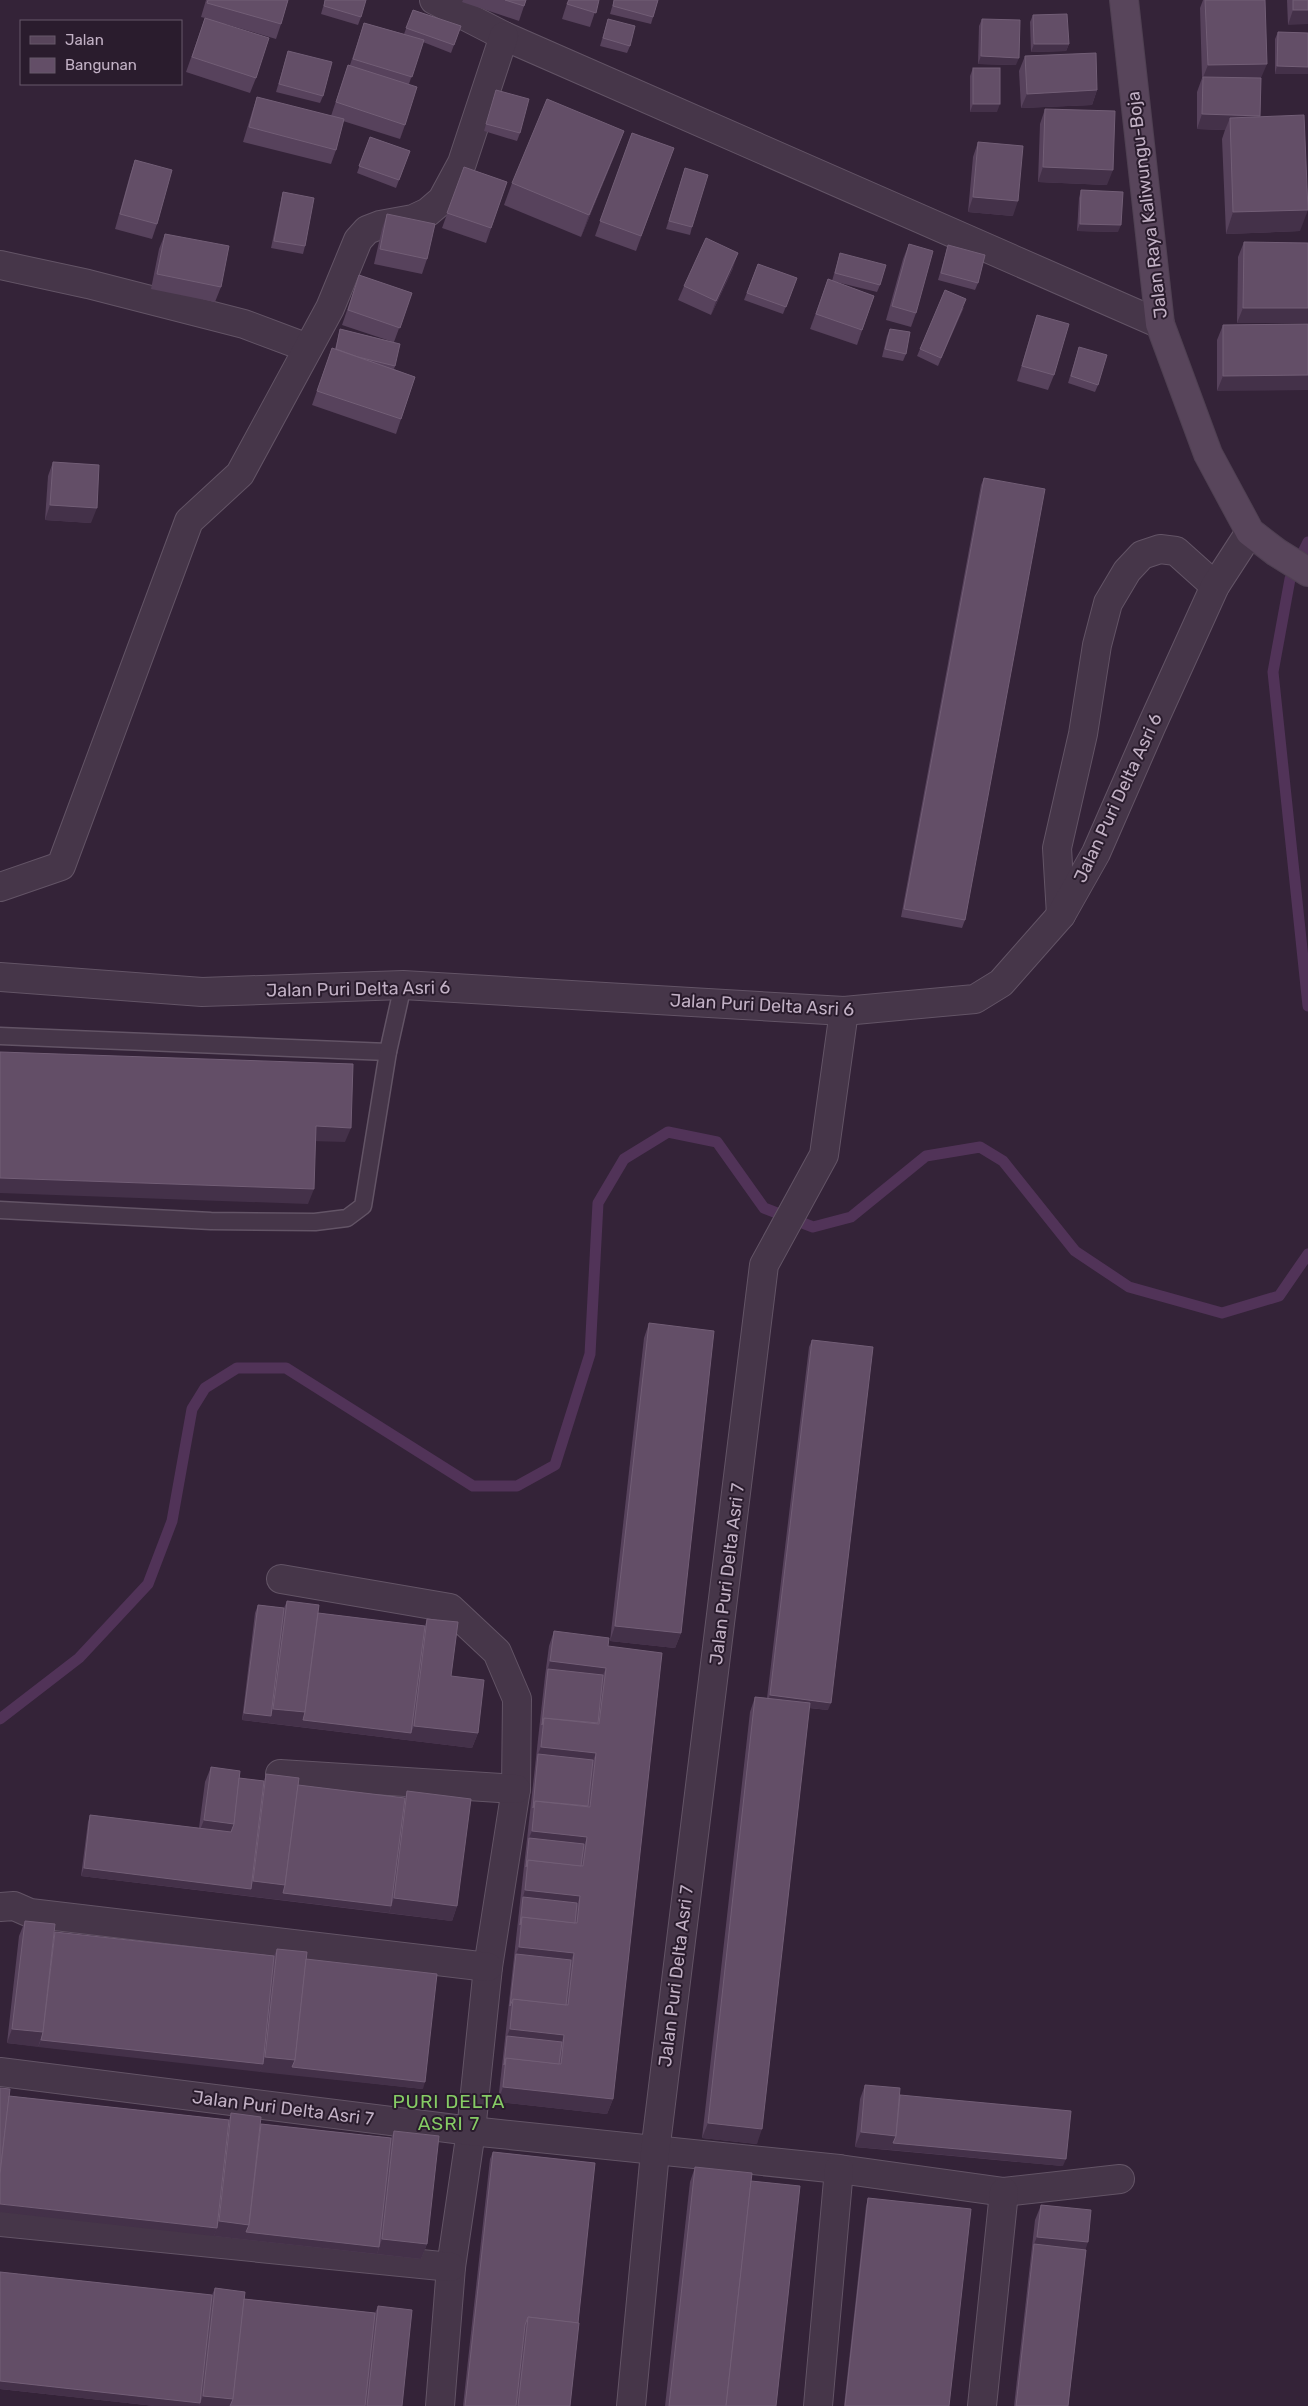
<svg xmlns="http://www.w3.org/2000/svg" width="1308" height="2406" font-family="Rubik,sans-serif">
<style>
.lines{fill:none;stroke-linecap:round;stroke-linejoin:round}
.stream{stroke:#513358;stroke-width:11}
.service-casing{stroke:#635466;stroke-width:19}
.minor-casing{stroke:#635466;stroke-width:30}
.secondary-casing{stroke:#4f4052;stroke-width:30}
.service{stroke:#463649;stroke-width:16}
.minor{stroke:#463649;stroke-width:28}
.secondary{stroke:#58455b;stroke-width:28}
.wall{fill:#57425c}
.shaded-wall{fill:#443149}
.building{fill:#634e67;stroke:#725e76}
.labels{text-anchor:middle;stroke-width:4;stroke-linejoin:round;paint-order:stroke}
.street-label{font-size:18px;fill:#c2b1c5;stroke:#2a1c2d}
.neighbourhood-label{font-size:19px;letter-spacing:1px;fill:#86cc65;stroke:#2a1c2d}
</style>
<rect width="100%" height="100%" fill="#342338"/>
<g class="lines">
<g class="stream">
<polyline points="1308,542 1290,579 1273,672 1308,1006"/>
<polyline points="0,1719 79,1658 148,1584 172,1521 192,1409 205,1388 237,1368 286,1368 473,1486 517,1486 555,1465 590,1354 598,1203 624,1159 668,1132 717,1142 764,1208 813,1227 851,1217 926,1156 980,1147 1003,1161 1075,1251 1129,1287 1222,1313 1279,1296 1308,1254"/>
</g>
<g class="service-casing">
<g id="service">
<polyline points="0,1036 388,1052"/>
<polyline points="0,1210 211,1221 315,1222 347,1218 363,1206 388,1052 403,985"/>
</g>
</g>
<g class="minor-casing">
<g id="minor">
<polyline points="434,0 504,36 1160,324"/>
<polyline points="0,265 88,284 244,324 308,348"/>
<polyline points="0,887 61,866 189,521 240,474 330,308 358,240 367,230 380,225 413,219 428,212 442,200 462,163 504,36"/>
<polyline points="1061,915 1057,848 1083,734 1097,645 1108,603 1127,571 1142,555 1160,549 1176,551 1215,586"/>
<polyline points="0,977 202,992 403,985 844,1011 975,999 1001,983 1061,915 1096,853 1151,727 1215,586 1250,532"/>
<polyline points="281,1579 450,1608 497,1652 517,1699 516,1789 488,1967 471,2131 451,2267 440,2406"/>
<polyline points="280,1774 516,1789"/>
<polyline points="0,1907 14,1906 30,1913 488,1967"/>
<polyline points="0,2072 471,2131 839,2169 1004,2192 1120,2179"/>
<polyline points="0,2222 451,2267"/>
<polyline points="631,2406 655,2152 764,1265 824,1155 844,1011"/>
<polyline points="818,2406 839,2169"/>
<polyline points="982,2406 1004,2192"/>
</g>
</g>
<g class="secondary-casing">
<polyline id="secondary" points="1124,0 1160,324 1208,454 1250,532 1276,552 1308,572"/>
</g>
<use href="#service" class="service"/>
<use href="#minor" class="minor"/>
<use href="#secondary" class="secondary"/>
</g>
<g class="wall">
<polygon points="206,0 288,0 281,24 276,39 225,24 256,78 250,93 186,72 205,18 201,17"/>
<polygon points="325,0 361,17 358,25 321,14"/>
<polygon points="463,0 526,0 519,21 462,2"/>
<polygon points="568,0 599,0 590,27 562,19"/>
<polygon points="614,0 658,0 651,24 610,14"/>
<polygon points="1203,0 1265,0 1261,78 1260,117 1300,231 1226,234 1222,139 1225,130 1197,129 1197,92 1202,78 1200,8"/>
<polygon points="1287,0 1308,0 1288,25"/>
<polygon points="413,10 461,26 451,53 423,42 409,84 405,125 400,139 343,121 336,150 331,164 243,142 252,112 257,97 331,116 348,65 350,65 364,23 404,34"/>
<polygon points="1033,15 1069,44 1066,51 1031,52 1030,22"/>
<polygon points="608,19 630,46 627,53 600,46"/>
<polygon points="982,19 1016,65 978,64 979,26"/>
<polygon points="1278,32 1308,33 1308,74 1275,74 1275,39"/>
<polygon points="288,51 323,96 320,103 276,92"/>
<polygon points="1025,56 1097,90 1092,105 1021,108 1019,71"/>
<polygon points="973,68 997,112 970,112 970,76"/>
<polygon points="496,90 520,133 517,141 484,131"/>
<polygon points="1045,109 1107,185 1038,182 1040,124"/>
<polygon points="624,131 616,152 581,237 504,205 512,183"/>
<polygon points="632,133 674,148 636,251 595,236"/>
<polygon points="370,137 410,151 396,188 357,173"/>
<polygon points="978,142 1013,216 968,212 973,157"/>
<polygon points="135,160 157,224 152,239 115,229 130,175"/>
<polygon points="464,167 507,182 486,243 442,228"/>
<polygon points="685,168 692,227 690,235 666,229"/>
<polygon points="1081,190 1118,232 1077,231 1079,198"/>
<polygon points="283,192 305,246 303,254 271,248 281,200"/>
<polygon points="387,214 427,259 422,274 374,264 382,229"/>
<polygon points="165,234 221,287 215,302 151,289 159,249"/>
<polygon points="1244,242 1308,323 1237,323 1238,257"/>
<polygon points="909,244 916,313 911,327 886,320 903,259"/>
<polygon points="948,245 978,283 975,290 938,280"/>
<polygon points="840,253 880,285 877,292 832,281"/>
<polygon points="758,264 797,278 783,314 744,300"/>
<polygon points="733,268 711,315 678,300 684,286"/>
<polygon points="359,275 412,293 394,342 395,366 394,369 415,377 396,434 312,405 332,348 335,349 340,329 393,342 342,325"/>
<polygon points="828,279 874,296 857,345 810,329"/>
<polygon points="964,307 938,366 917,356 920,349"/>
<polygon points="1037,315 1054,375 1048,390 1017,381 1032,330"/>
<polygon points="1308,324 1217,391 1217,340 1223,325"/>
<polygon points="890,329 906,354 903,361 882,357 887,336"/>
<polygon points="1079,347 1098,385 1095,392 1068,383"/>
<polygon points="53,462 91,523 45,520 48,476"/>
<polygon points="984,478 965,920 962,928 901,917 981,485"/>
<polygon points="649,1323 681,1633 675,1648 610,1641 644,1338"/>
<polygon points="812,1340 828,1710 809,1708 757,2144 702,2138 750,1712 755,1697 767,1698 809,1347"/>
<polygon points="287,1601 318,1613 425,1626 427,1619 451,1676 478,1733 472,1748 242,1720 255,1613 258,1605 284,1608"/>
<polygon points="554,1631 608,1646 613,2099 607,2114 498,2102 545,1676 549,1646"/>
<polygon points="211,1767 239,1778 264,1781 266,1774 298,1785 405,1798 407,1791 457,1906 452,1921 81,1876 88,1822 90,1815 199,1828 205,1782"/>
<polygon points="25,1921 55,1932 274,1956 277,1949 306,1959 423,2089 7,2043 19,1936"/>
<polygon points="865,2085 900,2095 1063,2166 855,2147 860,2099"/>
<polygon points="9,2096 229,2120 231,2113 261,2124 391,2138 394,2131 427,2244 421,2259 214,2236"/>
<polygon points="493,2152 578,2323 570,2406 463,2406 490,2159"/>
<polygon points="695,2167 751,2181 776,2406 665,2406 690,2182"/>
<polygon points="868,2198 949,2406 844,2406 866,2206"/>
<polygon points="1041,2205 1086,2250 1068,2406 1014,2406 1035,2220"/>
<polygon points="0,2272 212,2295 215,2288 244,2299 375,2313 378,2306 402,2406 155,2406 0,2389"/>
</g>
<g class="shaded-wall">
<polygon points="1293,10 1308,10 1308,24 1288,25"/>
<polygon points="1034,44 1069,44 1066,51 1031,52"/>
<polygon points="981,56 1019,58 1016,65 978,64"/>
<polygon points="1267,64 1261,78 1202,80 1208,65"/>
<polygon points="1277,66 1308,67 1308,74 1275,74"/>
<polygon points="1097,90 1092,105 1021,108 1027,94"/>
<polygon points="973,104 1000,104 997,112 970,112"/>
<polygon points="1202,114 1260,116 1255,130 1230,118 1225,130 1197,129"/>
<polygon points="624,131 616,152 581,237 589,215"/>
<polygon points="1043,167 1113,170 1107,185 1038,182"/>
<polygon points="973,197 1018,201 1013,216 968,212"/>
<polygon points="1308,210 1300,231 1226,234 1233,212"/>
<polygon points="1080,224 1121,225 1118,232 1077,231"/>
<polygon points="738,253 733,268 711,315 716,301"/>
<polygon points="1243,308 1308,308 1308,323 1237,323"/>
<polygon points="1308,375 1308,390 1217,391 1223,376"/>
<polygon points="50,505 97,508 91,523 45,520"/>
<polygon points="316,1126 351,1128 345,1142 311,1141"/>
<polygon points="0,1178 314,1189 308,1204 0,1193"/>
<polygon points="615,1626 681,1633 675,1648 610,1641"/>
<polygon points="550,1661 606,1668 600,1682 548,1669"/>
<polygon points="770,1695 831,1703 828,1710 767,1703"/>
<polygon points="273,1709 305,1712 411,1733 414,1726 478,1733 472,1748 268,1723"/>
<polygon points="244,1713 271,1716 268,1723 242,1720"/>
<polygon points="541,1747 596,1753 590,1768 538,1754"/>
<polygon points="204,1820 234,1824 228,1839 198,1835"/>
<polygon points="532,1831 587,1837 582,1852 529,1838"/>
<polygon points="84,1868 251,1889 253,1881 285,1885 391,1906 389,1913 248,1896 81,1876"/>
<polygon points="525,1890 580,1896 575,1911 523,1897"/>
<polygon points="394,1898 457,1906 452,1921 389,1913"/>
<polygon points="519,1947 574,1953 568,1967 516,1954"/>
<polygon points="12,2029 43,2032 38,2047 7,2043"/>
<polygon points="510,2029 564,2035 559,2050 507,2036"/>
<polygon points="41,2040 263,2064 260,2072 38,2047"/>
<polygon points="265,2057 295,2060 425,2082 423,2089 260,2072"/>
<polygon points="503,2087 613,2099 607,2114 498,2102"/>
<polygon points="708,2123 762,2129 757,2144 702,2138"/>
<polygon points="861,2132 896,2136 891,2150 855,2147"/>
<polygon points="893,2143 1066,2159 1063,2166 891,2150"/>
<polygon points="0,2204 217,2228 214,2236 0,2212"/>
<polygon points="219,2221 249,2225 379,2247 377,2254 214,2236"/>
<polygon points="1037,2237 1088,2242 1083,2257 1034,2244"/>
<polygon points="382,2239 427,2244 421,2259 377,2254"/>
<polygon points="0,2381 200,2403 199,2406 155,2406 0,2389"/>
<polygon points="203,2396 233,2399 230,2406 199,2406"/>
</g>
<g class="building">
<polygon points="208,0 288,0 281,24 207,3"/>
<polygon points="325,0 366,0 361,17 324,6"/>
<polygon points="505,0 526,0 524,6"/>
<polygon points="569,0 599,0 596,13 567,4"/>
<polygon points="614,0 658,0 653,17 613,6"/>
<polygon points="1205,0 1265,0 1267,64 1208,65"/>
<rect x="1293" y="0" width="15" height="10"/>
<polygon points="413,10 461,26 454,45 406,28"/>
<polygon points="1067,14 1069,44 1034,44 1033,15"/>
<polygon points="205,18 269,38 256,78 192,57"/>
<polygon points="608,19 635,26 630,46 603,38"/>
<polygon points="982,19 1020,20 1019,58 981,56"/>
<polygon points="364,23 424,40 412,77 353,59"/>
<polygon points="1278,32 1308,33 1308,67 1277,66"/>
<polygon points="288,51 332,62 323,96 279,84"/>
<polygon points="1096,53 1097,90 1027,94 1025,56"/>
<polygon points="348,65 417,87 405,125 336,102"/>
<rect x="973" y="68" width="27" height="36"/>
<polygon points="1203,77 1261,78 1260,116 1202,114"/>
<polygon points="496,90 529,99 520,133 486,124"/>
<polygon points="257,97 344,119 336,150 249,127"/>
<polygon points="547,99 624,131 589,215 512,183"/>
<polygon points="1045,109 1115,111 1113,170 1043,167"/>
<polygon points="1304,115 1308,210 1233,212 1230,118"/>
<polygon points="632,133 674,148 641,236 600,221"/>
<polygon points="370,137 410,151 399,180 359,166"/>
<polygon points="978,142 1023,146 1018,201 973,197"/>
<polygon points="135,160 172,170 157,224 120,214"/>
<polygon points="464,167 507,182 491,228 447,213"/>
<polygon points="685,168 708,175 692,227 669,221"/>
<polygon points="1081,190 1123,192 1121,225 1080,224"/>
<polygon points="283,192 314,198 305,246 274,241"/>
<polygon points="387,214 435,224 427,259 380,249"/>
<polygon points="165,234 229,246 221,287 157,274"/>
<polygon points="706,238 738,253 716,301 684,286"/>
<polygon points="1244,242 1308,243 1308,308 1243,308"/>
<polygon points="909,244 933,251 916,313 892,306"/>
<polygon points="948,245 985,255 978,283 941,273"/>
<polygon points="840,253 886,265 880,285 835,273"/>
<polygon points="758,264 797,278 786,307 747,293"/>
<polygon points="359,275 412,293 400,328 348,310"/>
<polygon points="828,279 874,296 862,330 816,314"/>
<polygon points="945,290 966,299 941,358 920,349"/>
<polygon points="1037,315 1069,324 1054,375 1022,366"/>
<polygon points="1308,324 1308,375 1223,376 1223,325"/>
<polygon points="340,329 400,344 395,366 358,357 336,349"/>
<polygon points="890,329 910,332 906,354 885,349"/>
<polygon points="1079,347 1107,355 1098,385 1071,376"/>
<polygon points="332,348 415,377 401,419 317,391"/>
<polygon points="53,462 99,465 97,508 50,505"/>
<polygon points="984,478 1045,489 965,920 904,909"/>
<polygon points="0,1052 353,1064 351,1128 316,1126 314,1189 0,1178"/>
<polygon points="649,1323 714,1331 681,1633 615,1626"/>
<polygon points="812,1340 873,1347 831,1703 770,1695"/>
<polygon points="287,1601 319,1605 305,1712 273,1709"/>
<polygon points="258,1605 284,1608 271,1716 244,1713"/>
<polygon points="318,1613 425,1626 411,1733 303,1720 305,1712"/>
<polygon points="427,1619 458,1622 451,1676 484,1680 478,1733 414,1726"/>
<polygon points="554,1631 609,1638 608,1646 662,1653 613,2099 503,2087 506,2058 561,2064 562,2056 564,2035 510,2029 513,1999 568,2005 570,1988 574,1953 519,1947 522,1917 577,1923 580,1896 525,1890 528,1860 583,1866 587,1837 532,1831 535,1801 590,1807 596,1753 541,1747 544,1718 599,1724 606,1668 550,1661"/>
<polygon points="548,1669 603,1675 598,1723 544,1718 542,1725"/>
<polygon points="755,1697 810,1703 762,2129 708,2123"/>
<polygon points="538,1754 593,1760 588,1806 535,1801 533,1808"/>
<polygon points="211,1767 240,1771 234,1824 204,1820"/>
<polygon points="266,1774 299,1778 285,1885 253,1881"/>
<polygon points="239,1778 264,1781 251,1889 84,1868 90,1815 231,1832 234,1824"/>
<polygon points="298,1785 405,1798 391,1906 283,1893 285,1885"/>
<polygon points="407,1791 471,1799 457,1906 394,1898"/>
<polygon points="529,1838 584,1844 581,1866 528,1860 526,1867"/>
<polygon points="523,1897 577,1903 575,1923 522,1917 520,1925"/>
<polygon points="25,1921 55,1924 43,2032 12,2029"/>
<polygon points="55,1932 274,1956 263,2064 41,2040 43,2032"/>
<polygon points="277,1949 307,1952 295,2060 265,2057"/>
<polygon points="516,1954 571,1960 566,2005 513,1999 510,2006"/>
<polygon points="306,1959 437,1974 425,2082 292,2067 295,2060"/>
<polygon points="507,2036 562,2042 559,2064 506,2058 504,2065"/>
<polygon points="865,2085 900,2088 896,2136 861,2132"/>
<polygon points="0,2088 10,2089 0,2174"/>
<polygon points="900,2095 1071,2111 1066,2159 893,2143 896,2136"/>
<polygon points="9,2096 229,2120 217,2228 0,2204 0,2174"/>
<polygon points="231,2113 261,2117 249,2225 219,2221"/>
<polygon points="261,2124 391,2138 379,2247 246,2232 249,2225"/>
<polygon points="394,2131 439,2136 427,2244 382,2239"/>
<polygon points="493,2152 595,2163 578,2323 528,2317 525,2325 516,2406 465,2406"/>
<polygon points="695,2167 752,2173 726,2406 669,2406"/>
<polygon points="751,2181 800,2186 776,2406 726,2406"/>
<polygon points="868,2198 971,2209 949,2406 845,2406"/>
<polygon points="1041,2205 1091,2210 1088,2242 1037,2237"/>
<polygon points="1034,2244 1086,2250 1068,2406 1016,2406"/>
<polygon points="0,2272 212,2295 200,2403 0,2381"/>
<polygon points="215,2288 245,2292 233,2399 203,2396"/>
<polygon points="244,2299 375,2313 365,2406 230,2406 233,2399"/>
<polygon points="378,2306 412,2310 402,2406 367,2406"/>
<polygon points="528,2317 579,2323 570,2406 518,2406"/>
</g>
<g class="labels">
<g class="street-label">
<text transform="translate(1147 205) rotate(-97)" y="6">Jalan Raya Kaliwungu-Boja</text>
<text transform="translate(1118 798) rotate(-65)" y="6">Jalan Puri Delta Asri 6</text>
<text transform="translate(358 989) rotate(-1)" y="6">Jalan Puri Delta Asri 6</text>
<text transform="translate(762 1005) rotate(3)" y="6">Jalan Puri Delta Asri 6</text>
<text transform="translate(727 1574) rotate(-83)" y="6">Jalan Puri Delta Asri 7</text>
<text transform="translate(676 1976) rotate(-83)" y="6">Jalan Puri Delta Asri 7</text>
<text transform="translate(283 2108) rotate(7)" y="6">Jalan Puri Delta Asri 7</text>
</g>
<g class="neighbourhood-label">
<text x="449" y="2108">PURI DELTA<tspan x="449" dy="22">ASRI 7</tspan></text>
</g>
</g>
<rect x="20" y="20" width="162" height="65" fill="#2a1c2d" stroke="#67586a"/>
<rect x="30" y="36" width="25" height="8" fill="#58455b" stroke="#67586a"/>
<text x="65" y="45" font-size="15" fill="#c2b1c5">Jalan</text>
<rect x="30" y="58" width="25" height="15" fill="#634e67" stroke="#67586a"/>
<text x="65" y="70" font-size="15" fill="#c2b1c5">Bangunan</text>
</svg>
